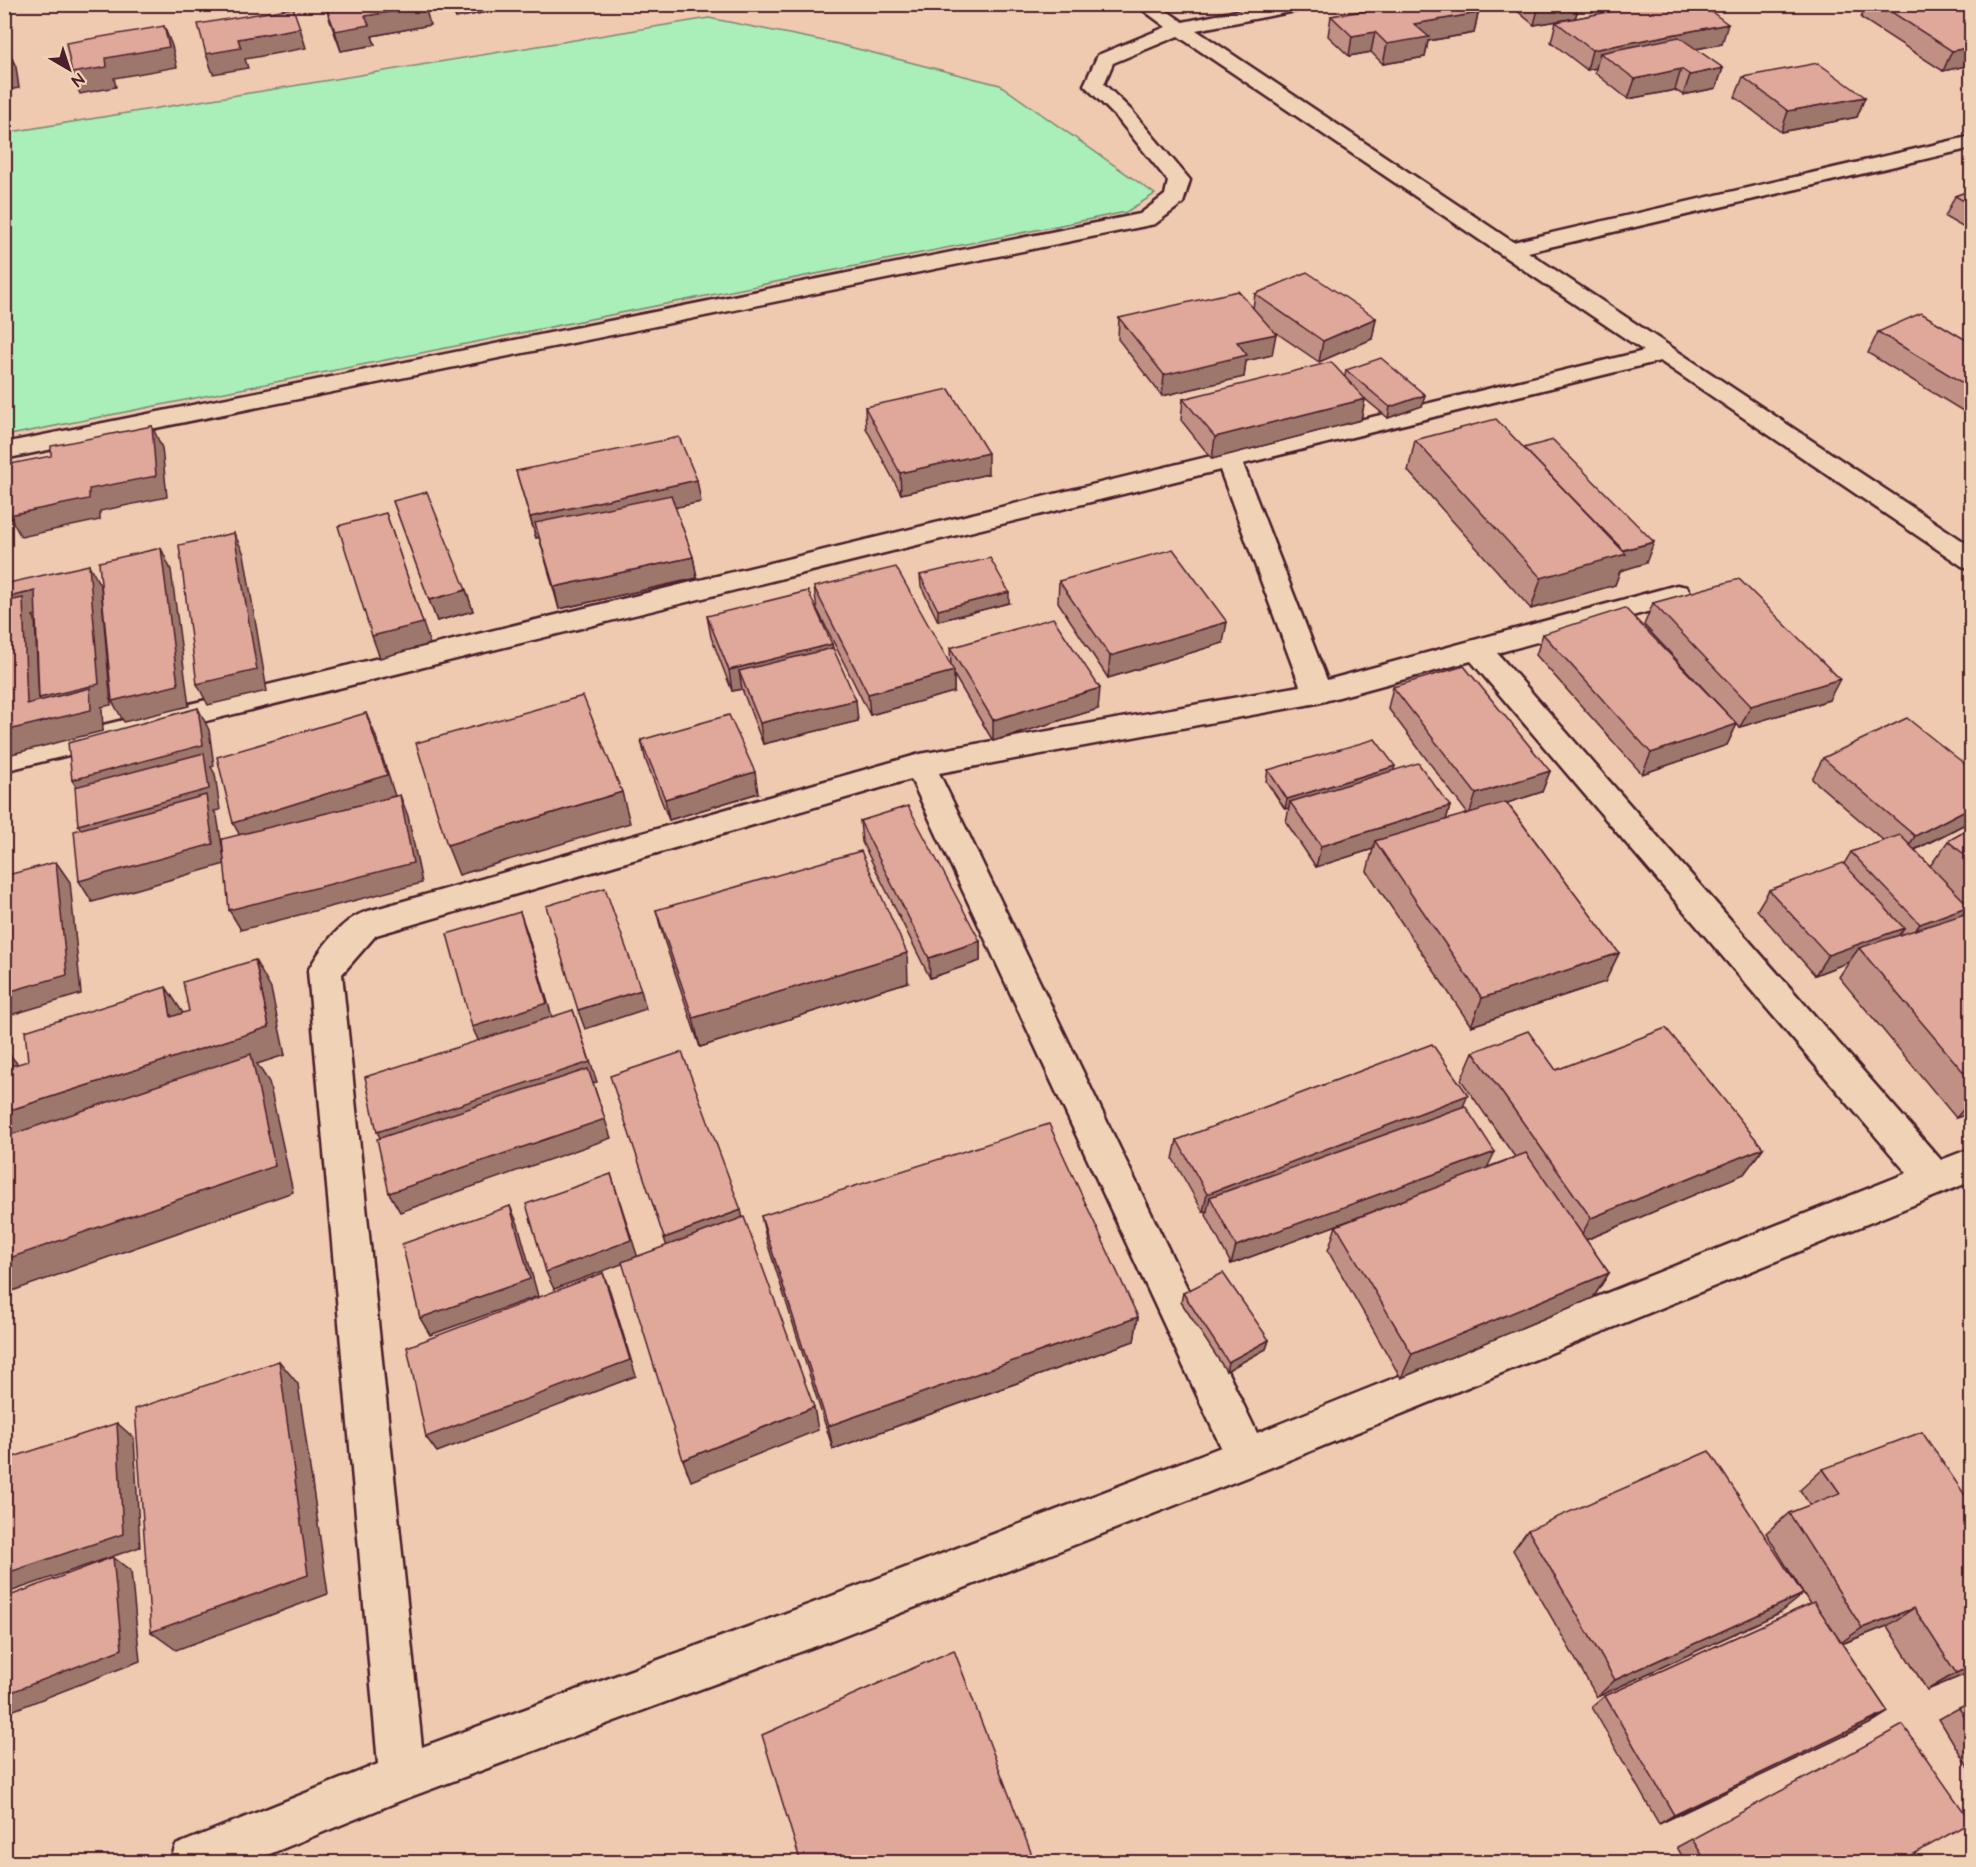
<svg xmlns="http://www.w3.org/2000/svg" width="1976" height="1867" font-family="'Architects Daughter',sans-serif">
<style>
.green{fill:#aaeeb9;stroke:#7a8672;stroke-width:1.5}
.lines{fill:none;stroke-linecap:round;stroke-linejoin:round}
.minor-casing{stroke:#4a1f2b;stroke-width:5}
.minor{fill:#f0d3b6;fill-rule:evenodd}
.wall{fill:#c19085;stroke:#4a1f2b;stroke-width:1.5}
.shaded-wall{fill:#9d766c;stroke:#4a1f2b;stroke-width:1.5}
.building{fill:#e0a89b;stroke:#4a1f2b;stroke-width:1.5}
</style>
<rect width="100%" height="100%" fill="#efcab1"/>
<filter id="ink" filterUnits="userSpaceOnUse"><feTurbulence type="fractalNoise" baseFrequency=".0167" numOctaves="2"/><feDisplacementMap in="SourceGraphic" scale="12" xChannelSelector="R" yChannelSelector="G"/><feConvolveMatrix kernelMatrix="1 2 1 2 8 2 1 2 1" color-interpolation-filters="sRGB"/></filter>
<g filter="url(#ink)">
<polygon class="green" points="709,18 834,43 1000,85 1155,194 1126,212 5,436 5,133"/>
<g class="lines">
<g class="minor-casing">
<path id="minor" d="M1135,4h22l26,18 87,-18h40l-9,6 -105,20 317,212 459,-106v12l-444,104 444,295v22l-10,-3 -302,-205 -417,103 84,216 350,-95 10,2 4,7 -4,7 -190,52 444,507 31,-12v33l-725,296 -423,166 -422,157 -152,62h-80l6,-17 202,-81 -70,-793c12,-22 33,-51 57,-59l555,-158 380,-68 -80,-216 -1216,301v-22l1640,-398 -466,-315 -65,27 -9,21 27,26 59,70 -7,23 -28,21 -1151,235v-16l1136,-229 25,-19 3,-14 -51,-63 -33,-33 14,-30 68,-28zM1471,661l436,512 -650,260 -318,-660 378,-70zM911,779l310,668 -397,152 -402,148 -80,-773 34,-39z"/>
</g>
<use href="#minor" class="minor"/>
</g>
<g class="wall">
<polygon points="325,4 430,25 372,36 375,45 341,51 330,21"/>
<polygon points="449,4 486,4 488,12 456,18"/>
<polygon points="1365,4 1478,13 1474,33 1428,41 1425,57 1383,64 1371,52 1349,56 1328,36 1331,16 1364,11"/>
<polygon points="1509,4 1585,4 1584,9 1578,10 1575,18 1534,25"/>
<polygon points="1606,4 1701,4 1722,44 1696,49 1723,68 1716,88 1683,95 1675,90 1628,99 1595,73 1596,68 1587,70 1551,42 1556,22 1614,11"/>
<polygon points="1866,4 1971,4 1971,65 1943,71 1861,18"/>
<polygon points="1743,77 1865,97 1857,117 1781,132 1735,97"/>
<polygon points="1971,190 1971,232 1945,217 1955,196"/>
<polygon points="1255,294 1376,318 1372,339 1319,362 1272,330 1272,355 1246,361 1244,377 1162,396 1118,339 1119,318 1253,308"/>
<polygon points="1878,332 1971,343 1971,416 1868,353"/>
<polygon points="1346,370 1422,406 1388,418 1365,399 1361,420 1212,459 1181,420 1183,399 1345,376"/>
<polygon points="865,407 988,474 901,494 866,428"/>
<polygon points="1415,440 1524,448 1646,563 1620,571 1615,585 1531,609 1408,471"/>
<polygon points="516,471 701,502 675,507 693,557 697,578 559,609 539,537 536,538"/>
<polygon points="393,501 466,590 473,611 437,621"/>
<polygon points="920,575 1009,603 938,621 921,586"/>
<polygon points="1059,581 1223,643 1108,678 1058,602"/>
<polygon points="814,587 951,665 950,648 1098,709 993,741 954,675 954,692 870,715 817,609"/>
<polygon points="1653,603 1829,700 1740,727 1737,724 1727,745 1642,774 1536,655 1543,634 1734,721 1644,625"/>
<polygon points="707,616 832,644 833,648 858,721 763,744 742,689 732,691 711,637"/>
<polygon points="1393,687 1550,771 1542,792 1507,803 1619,953 1605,982 1471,1026 1367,871 1373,849 1316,867 1286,822 1289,808 1285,809 1266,781 1268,770 1393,770 1450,806 1446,820 1468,814 1388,708"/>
<polygon points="641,740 758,793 669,820 646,761"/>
<polygon points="1823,758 1971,821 1915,850 1930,866 1948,841 1971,828 1971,908 1969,906 1962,915 1971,912 1971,1113 1956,1118 1839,977 1849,962 1815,975 1757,910 1769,890 1844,864 1851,852 1884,841 1812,779"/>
<polygon points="860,821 980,941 980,961 930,978 862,842"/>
<polygon points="656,910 908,982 700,1047 664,940"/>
<polygon points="1473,1052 1556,1070 1763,1148 1744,1174 1586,1240 1609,1273 1593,1298 1401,1378 1328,1251 1336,1226 1356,1218 1231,1264 1206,1215 1207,1211 1203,1212 1173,1159 1177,1140 1463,1107 1488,1167 1515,1157 1461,1080"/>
<polygon points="761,1216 1138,1317 1134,1341 833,1449 767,1242"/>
<polygon points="1183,1293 1269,1340 1266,1349 1226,1371 1181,1302"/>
<polygon points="1823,1469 1971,1672 1927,1690 1887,1626 1842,1644 1888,1712 1869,1724 1659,1824 1592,1707 1605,1696 1810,1604 1766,1533 1789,1513 1810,1505 1800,1490"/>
<polygon points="1528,1530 1779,1613 1597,1697 1513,1550"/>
<polygon points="1971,1703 1971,1772 1939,1719 1959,1708"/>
<polygon points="1692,1839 1898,1863 1686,1863 1677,1847"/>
</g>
<g class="shaded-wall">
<polygon points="453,4 486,4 488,12 456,18"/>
<polygon points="1544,4 1585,4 1584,9 1578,10 1575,18 1534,25 1539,5"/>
<polygon points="425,6 430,25 372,36 375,45 341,51 335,31 365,16"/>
<polygon points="1478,13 1474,33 1428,41 1425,57 1383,64 1387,44 1414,24"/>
<polygon points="1728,24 1722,44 1615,64 1600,53 1596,68 1587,70 1592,50"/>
<polygon points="164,26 172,46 177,67 114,78 116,87 80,94 72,73 106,58"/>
<polygon points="300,28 306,48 245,59 248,68 213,74 206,54 238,39"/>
<polygon points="1375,32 1371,52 1349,56 1352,36"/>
<polygon points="7,47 16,67 19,88 4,91 4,69"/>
<polygon points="1971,47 1971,65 1943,71 1952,51"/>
<polygon points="1723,68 1716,88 1683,95 1690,75"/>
<polygon points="1681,69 1675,90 1628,99 1635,79"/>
<polygon points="1865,97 1857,117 1781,132 1788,111"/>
<polygon points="1376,318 1372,339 1319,362 1323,341"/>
<polygon points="1276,334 1272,355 1246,361 1244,377 1162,396 1164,375 1237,342"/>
<polygon points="1425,395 1422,406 1388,418 1390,407"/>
<polygon points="1365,399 1361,420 1212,459 1215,437"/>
<polygon points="152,426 162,448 167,497 100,511 100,520 21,537 9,515 89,489"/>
<polygon points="988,453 988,474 901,494 900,473"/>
<polygon points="697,480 701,502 536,538 530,517"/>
<polygon points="386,513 430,644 380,658 372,636"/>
<polygon points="234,533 244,554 267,691 208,705 197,684"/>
<polygon points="1654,542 1646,563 1620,571 1615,585 1531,609 1541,578 1622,551"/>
<polygon points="161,548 171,570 189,706 124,722 112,701"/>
<polygon points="693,557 697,578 559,609 554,587"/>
<polygon points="89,565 101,587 111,705 101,707 102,709 103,731 4,756 4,598 35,591 47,612 33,616 35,619 40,723 52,719 39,698"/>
<polygon points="466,590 473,611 437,621 429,600"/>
<polygon points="1009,592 1009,603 938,621 938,610"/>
<polygon points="1227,622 1223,643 1108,678 1110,656"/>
<polygon points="832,644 834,665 739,671 742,689 732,691 729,670"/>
<polygon points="954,671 954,692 870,715 868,694"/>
<polygon points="1840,679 1829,700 1740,727 1751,706"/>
<polygon points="1100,688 1098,709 993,741 993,720"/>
<polygon points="856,700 858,721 763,744 760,723"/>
<polygon points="198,708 209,730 214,766 211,767 215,774 220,810 214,811 217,816 225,864 92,902 79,881 91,846 78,825 85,801 72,780"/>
<polygon points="366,713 375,734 395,796 244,843 233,823"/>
<polygon points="1737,724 1727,745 1642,774 1651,753"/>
<polygon points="1395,766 1392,777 1290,802 1289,808 1285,809 1287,799"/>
<polygon points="1550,771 1542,792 1469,815 1476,794"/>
<polygon points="755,772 758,793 669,820 665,799"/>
<polygon points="622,792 630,823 459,875 447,845"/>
<polygon points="400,795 408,816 422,883 241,930 229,910"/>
<polygon points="1450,806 1444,827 1375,841 1373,849 1316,867 1321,846"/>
<polygon points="1971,807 1971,821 1902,856 1915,836"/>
<polygon points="56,862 70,882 81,994 4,1017 4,993"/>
<polygon points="1969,906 1954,926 1905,944 1920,924"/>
<polygon points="520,912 527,932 554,1023 481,1046 472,1027"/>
<polygon points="1904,928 1890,948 1859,948 1849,962 1815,975 1828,955"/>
<polygon points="980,941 980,961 930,978 929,958"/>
<polygon points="907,953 908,982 700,1047 693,1018"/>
<polygon points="1619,953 1605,982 1471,1026 1482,998"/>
<polygon points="255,960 271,989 285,1055 257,1064 269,1082 293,1192 4,1294 4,1112 269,1027"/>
<polygon points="166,987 185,1016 171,1017"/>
<polygon points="641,990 646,1009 585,1029 578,1010"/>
<polygon points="573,1010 597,1082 593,1083 611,1138 400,1212 389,1193 388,1151 377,1132"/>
<polygon points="4,1048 21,1068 4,1075"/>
<polygon points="1468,1095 1460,1114 1210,1197 1207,1211 1203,1212 1207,1194"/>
<polygon points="1971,1100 1971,1113 1956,1118"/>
<polygon points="1763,1148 1744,1174 1576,1244 1591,1218"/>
<polygon points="1495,1152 1486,1170 1231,1264 1236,1246"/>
<polygon points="611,1174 638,1258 554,1289 546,1272"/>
<polygon points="510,1206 518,1224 538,1296 430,1335 420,1318"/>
<polygon points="741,1210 745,1228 670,1256 664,1238"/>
<polygon points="603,1273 610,1291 636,1376 437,1452 426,1437"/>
<polygon points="1609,1273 1593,1298 1401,1378 1412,1354"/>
<polygon points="1138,1317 1134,1341 833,1449 828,1426"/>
<polygon points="1269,1340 1266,1349 1226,1371 1228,1362"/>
<polygon points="279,1361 298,1384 328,1594 176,1650 151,1632"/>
<polygon points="814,1407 818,1430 691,1481 683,1460"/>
<polygon points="117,1423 134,1438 140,1547 4,1594 4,1574"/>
<polygon points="113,1557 131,1571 140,1661 4,1714 4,1695"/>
<polygon points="1803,1594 1779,1613 1597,1697 1615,1680"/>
<polygon points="1914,1608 1887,1626 1836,1646 1862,1628"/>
<polygon points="1971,1666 1971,1672 1927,1690 1956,1673"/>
<polygon points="1888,1712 1869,1724 1659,1824 1674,1815"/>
</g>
<g class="building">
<polygon points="325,4 424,4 425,6 365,16 369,25 335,31"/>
<polygon points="1365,4 1468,4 1478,13 1414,24 1429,37 1387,44 1375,32 1352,36 1331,16 1371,10"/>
<polygon points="1637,4 1701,4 1728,24 1592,50 1556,22 1639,6"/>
<polygon points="1879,4 1958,4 1971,13 1971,47 1952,51"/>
<polygon points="293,8 300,28 238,39 241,48 206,54 198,24"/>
<polygon points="164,26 169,47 106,58 107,67 72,73 66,43"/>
<polygon points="1679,37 1723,68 1690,75 1681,69 1635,79 1600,53"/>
<polygon points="4,47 7,47 10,68 4,69"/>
<polygon points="1818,63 1865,97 1788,111 1743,77"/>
<polygon points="1971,190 1971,205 1955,196"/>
<polygon points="1307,272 1376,318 1323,341 1255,294"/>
<polygon points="1238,291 1276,334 1237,342 1247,355 1164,375 1119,318"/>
<polygon points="1921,313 1971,343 1971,388 1878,332"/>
<polygon points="1381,358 1425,395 1390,407 1346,370"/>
<polygon points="1331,362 1365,399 1215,437 1183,399"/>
<polygon points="949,389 988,453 900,473 865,407"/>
<polygon points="1496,419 1626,554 1541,578 1415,440"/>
<polygon points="152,426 156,476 89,489 89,499 9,515 10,464 51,456 51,446"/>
<polygon points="679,437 697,480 530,517 516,471"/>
<polygon points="1553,440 1654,542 1623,550 1524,448"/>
<polygon points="427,492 466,590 429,600 393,501"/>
<polygon points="671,495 693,557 554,587 535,523"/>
<polygon points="386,513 423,623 372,636 338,526"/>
<polygon points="234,533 257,670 197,684 179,545"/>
<polygon points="161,548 178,685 112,701 99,562"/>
<polygon points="1173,549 1227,622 1110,656 1059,581"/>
<polygon points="990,558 1009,592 938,610 920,575"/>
<polygon points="89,565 99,684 39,698 35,591 4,598 4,584"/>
<polygon points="896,567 954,671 868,694 814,587"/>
<polygon points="1739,579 1840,679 1751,706 1653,603"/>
<polygon points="808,591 832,644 729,670 707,616"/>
<polygon points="23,598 27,704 90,688 91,710 4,731 4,602"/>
<polygon points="1625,608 1737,724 1651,753 1543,634"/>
<polygon points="1053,618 1100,688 993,720 950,648"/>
<polygon points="833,648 856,700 760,723 739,671"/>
<polygon points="1464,666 1550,771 1476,794 1393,687"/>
<polygon points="583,696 622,792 447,845 416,743"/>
<polygon points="198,708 203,745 72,780 68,743"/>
<polygon points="366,713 387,775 233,823 217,757"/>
<polygon points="729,715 755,772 665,799 641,740"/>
<polygon points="1907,718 1971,769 1971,807 1915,836 1823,758"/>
<polygon points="1375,739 1395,766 1287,799 1268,770"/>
<polygon points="204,753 209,789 78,825 75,787"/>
<polygon points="1418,763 1450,806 1321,846 1290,802"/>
<polygon points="206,795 213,844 79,881 74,831"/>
<polygon points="400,795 413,863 229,910 222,839"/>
<polygon points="1506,802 1619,953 1482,998 1375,841"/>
<polygon points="908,806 980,941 929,958 860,821"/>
<polygon points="1971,828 1971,860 1948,841"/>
<polygon points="1900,835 1969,906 1920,924 1851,852"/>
<polygon points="861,851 907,953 693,1018 656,910"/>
<polygon points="56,862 67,975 4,993 4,876"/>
<polygon points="1843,863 1904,928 1828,955 1769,890"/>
<polygon points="605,888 641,990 578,1010 546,906"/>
<polygon points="520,912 547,1003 472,1027 447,934"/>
<polygon points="1971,912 1971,1081 1859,948"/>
<polygon points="255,960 269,1027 4,1112 4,1068 28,1061 25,1031 166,987 171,1017 189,1011 183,982"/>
<polygon points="573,1010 590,1062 377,1132 365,1077"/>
<polygon points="1666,1028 1763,1148 1591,1218 1473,1052 1528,1031 1556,1070"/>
<polygon points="1432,1044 1468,1095 1207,1194 1177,1140"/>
<polygon points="682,1052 741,1210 664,1238 610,1076"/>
<polygon points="251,1054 275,1166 4,1260 4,1137"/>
<polygon points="588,1069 605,1119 389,1193 377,1139"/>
<polygon points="1465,1106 1495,1152 1236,1246 1210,1197"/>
<polygon points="1049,1124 1138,1317 828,1426 761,1216"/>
<polygon points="1526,1153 1609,1273 1412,1354 1336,1226"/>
<polygon points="611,1174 631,1240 546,1272 526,1204"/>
<polygon points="510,1206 530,1279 420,1318 402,1244"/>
<polygon points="744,1217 814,1407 683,1460 622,1262"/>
<polygon points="603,1273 630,1360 426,1437 407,1347"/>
<polygon points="1223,1273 1269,1340 1228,1362 1183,1293"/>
<polygon points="279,1361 308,1575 151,1632 135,1409"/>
<polygon points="117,1423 123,1534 4,1574 4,1460"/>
<polygon points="1922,1432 1971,1504 1971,1666 1956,1673 1914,1608 1862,1628 1789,1513 1840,1493 1823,1469"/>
<polygon points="1709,1451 1803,1594 1615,1680 1528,1530"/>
<polygon points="113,1557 122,1649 4,1695 4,1598"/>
<polygon points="1814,1602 1888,1712 1674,1815 1605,1696"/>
<polygon points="954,1650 1035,1863 801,1863 762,1735"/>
<polygon points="1971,1703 1971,1728 1959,1708"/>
<polygon points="1903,1725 1971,1822 1898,1863 1707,1863 1692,1839"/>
</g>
</g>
<rect width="1976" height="1867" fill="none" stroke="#f0d3b6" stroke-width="24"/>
<rect x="12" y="12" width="1952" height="1843" fill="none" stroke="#4a1f2b" stroke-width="2" filter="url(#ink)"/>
<g transform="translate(69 69) rotate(141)" stroke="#f0d3b6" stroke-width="4.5" paint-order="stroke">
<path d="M0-4.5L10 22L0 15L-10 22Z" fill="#4a1f2b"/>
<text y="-9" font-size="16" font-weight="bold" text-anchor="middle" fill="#4a1f2b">N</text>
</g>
</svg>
